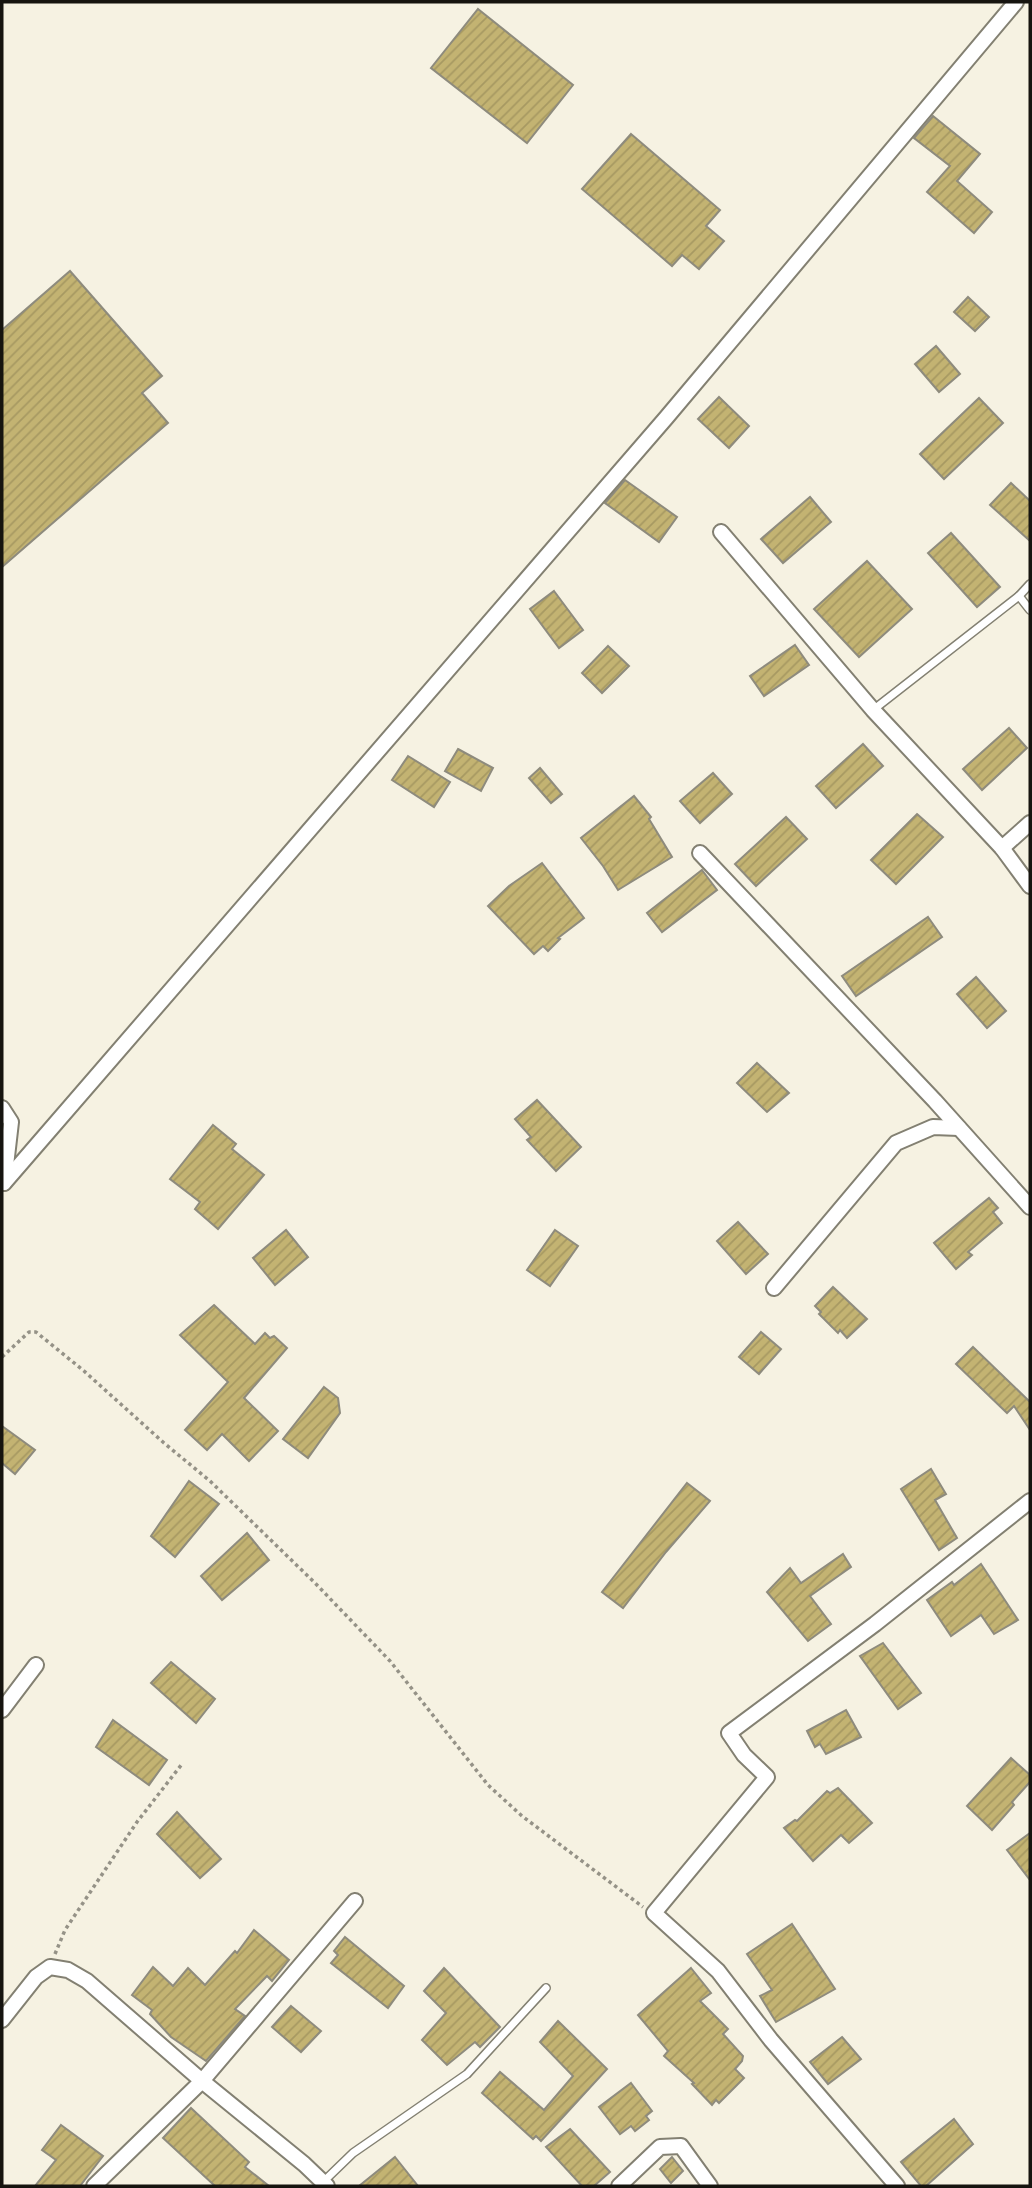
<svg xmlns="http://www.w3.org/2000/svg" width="1032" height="2188" font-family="Arial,sans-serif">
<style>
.building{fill:url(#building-hatch);stroke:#8e8b7d;stroke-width:2}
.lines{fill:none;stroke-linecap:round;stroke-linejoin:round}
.service-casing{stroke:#838072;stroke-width:10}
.minor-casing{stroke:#838072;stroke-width:18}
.path{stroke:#959287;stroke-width:3.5;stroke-dasharray:3.5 3.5;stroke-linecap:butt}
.service{stroke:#fff;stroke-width:7}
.minor{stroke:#fff;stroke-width:14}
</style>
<defs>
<pattern id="building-hatch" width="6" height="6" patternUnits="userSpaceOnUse" patternTransform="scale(1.75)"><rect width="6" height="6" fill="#c3b372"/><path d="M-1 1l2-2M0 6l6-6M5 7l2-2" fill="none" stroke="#a79962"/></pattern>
</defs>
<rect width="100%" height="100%" fill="#f6f2e2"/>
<g class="building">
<polygon points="478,9 573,85 527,143 431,68"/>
<polygon points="933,116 980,154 957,181 992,212 974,233 927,192 950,166 914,138"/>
<polygon points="631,134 720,210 706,226 724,241 699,269 682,255 672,266 582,189"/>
<polygon points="70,271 162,376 142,393 168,423 2,567 2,330"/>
<polygon points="968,297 989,317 975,331 954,312"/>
<polygon points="936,346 960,374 939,392 915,364"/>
<polygon points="719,397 749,426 729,448 698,419"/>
<polygon points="979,398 1003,423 944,479 920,454"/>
<polygon points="625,480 677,517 659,542 605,503"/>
<polygon points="1011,483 1030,501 1030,541 990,505"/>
<polygon points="810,497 831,522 783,563 761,539"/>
<polygon points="951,533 1000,587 977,607 928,553"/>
<polygon points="867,561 912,609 859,657 814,609"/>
<polygon points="554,591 583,630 559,648 530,609"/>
<polygon points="795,645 809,665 764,696 750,676"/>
<polygon points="608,646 629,666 602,693 582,673"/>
<polygon points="1009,728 1027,748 982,790 963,769"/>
<polygon points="863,744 883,766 836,808 816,786"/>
<polygon points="458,749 493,768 481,791 445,771"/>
<polygon points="408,756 450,782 434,807 392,780"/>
<polygon points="540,768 562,794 551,803 529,778"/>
<polygon points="713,773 732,794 700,823 680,801"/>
<polygon points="634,796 651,817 649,819 672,857 618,890 603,866 581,838"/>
<polygon points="917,814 943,837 896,884 871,860"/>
<polygon points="786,817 807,839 756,886 735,864"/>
<polygon points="542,863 584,918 558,938 560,939 548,951 543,946 534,954 488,906 509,886"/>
<polygon points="702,870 717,890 662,932 647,913"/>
<polygon points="928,917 942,937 856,996 842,976"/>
<polygon points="976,977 1006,1011 987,1028 957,994"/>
<polygon points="757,1063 789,1093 767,1112 737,1083"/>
<polygon points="537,1100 581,1147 556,1171 527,1140 531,1137 515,1119"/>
<polygon points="213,1125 236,1144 232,1149 264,1175 218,1229 195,1209 200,1202 170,1179"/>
<polygon points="989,1198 998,1208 993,1212 1002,1223 968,1252 972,1255 956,1269 934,1243"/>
<polygon points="738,1222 768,1254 746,1274 717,1241"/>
<polygon points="286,1230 308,1257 275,1285 253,1258"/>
<polygon points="555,1230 578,1246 550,1286 527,1270"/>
<polygon points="833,1287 867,1319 847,1338 840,1330 838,1333 819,1314 821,1312 815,1306"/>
<polygon points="214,1305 255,1344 265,1333 270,1338 274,1336 287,1348 244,1398 278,1431 249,1461 222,1434 207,1450 185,1430 228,1382 180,1335"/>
<polygon points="761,1332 781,1349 759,1374 739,1357"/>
<polygon points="973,1347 1030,1402 1030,1430 1014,1406 1007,1413 956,1364"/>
<polygon points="324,1387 338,1398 340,1413 308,1458 283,1439"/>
<polygon points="2,1426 35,1450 15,1474 2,1463"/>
<polygon points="931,1469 946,1494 935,1500 957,1538 939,1550 901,1489"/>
<polygon points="189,1481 219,1504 175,1557 151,1536"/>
<polygon points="687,1483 710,1501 666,1552 623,1608 602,1592"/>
<polygon points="247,1533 269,1560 222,1600 201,1576"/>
<polygon points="843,1554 851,1567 810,1596 831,1624 808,1641 767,1592 790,1568 801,1583"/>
<polygon points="981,1564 1018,1620 994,1634 981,1615 951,1636 927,1600 952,1582 954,1585"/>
<polygon points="883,1643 921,1693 898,1709 860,1656"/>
<polygon points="171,1662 215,1699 196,1723 151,1683"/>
<polygon points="846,1710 861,1737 826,1754 820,1744 815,1747 807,1731"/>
<polygon points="113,1720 167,1760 149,1785 96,1747"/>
<polygon points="1011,1758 1030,1775 1030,1782 1012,1802 1014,1805 992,1830 967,1806"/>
<polygon points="838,1788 872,1823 849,1843 841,1835 813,1861 784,1828 795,1820 797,1821 827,1791 830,1793"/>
<polygon points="177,1812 221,1859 200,1878 157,1834"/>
<polygon points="1030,1833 1030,1880 1007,1850"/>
<polygon points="792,1924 835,1989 776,2022 760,1996 772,1990 747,1954"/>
<polygon points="254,1930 289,1960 272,1981 267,1976 235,2009 245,2016 206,2061 171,2037 150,2014 152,2010 132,1995 153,1967 173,1986 188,1968 205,1985 235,1951 237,1953"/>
<polygon points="345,1937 404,1986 388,2008 331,1963 338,1955 334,1951"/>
<polygon points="444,1968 500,2027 480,2047 475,2042 447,2065 422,2040 446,2013 424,1991"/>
<polygon points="691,1968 711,1993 700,2001 728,2029 723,2034 743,2056 742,2061 735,2069 744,2078 719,2103 716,2100 712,2105 692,2084 694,2083 664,2056 668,2051 638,2015"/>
<polygon points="291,2006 321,2031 301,2052 272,2027"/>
<polygon points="558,2021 607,2069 541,2141 536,2136 533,2139 482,2093 500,2072 544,2110 573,2076 540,2042"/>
<polygon points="842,2037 861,2059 828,2084 810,2062"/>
<polygon points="631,2083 652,2111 646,2116 649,2120 635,2131 631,2126 620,2134 599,2107"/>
<polygon points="191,2108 249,2162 245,2167 269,2186 215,2186 163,2138"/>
<polygon points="954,2119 973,2144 926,2186 921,2186 901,2162"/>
<polygon points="61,2125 103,2156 80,2186 35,2186 56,2160 42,2150"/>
<polygon points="570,2129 610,2172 594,2186 582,2186 546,2147"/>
<polygon points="395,2157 418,2186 359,2186"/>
<polygon points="672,2157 683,2171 671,2183 660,2169"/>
</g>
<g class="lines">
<g class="service-casing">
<g id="service">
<polyline points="1019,596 1030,610"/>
<polyline points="873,710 1019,596 1030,584"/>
<polyline points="323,2182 353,2153 467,2074 546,1988"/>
</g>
</g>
<g class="minor-casing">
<g id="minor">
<polyline points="721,532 873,710 1002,848 1030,886"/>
<polyline points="1002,848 1030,823"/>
<polyline points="700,853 935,1101 1030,1207"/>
<polyline points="2,1108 11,1122 4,1183"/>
<polyline points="4,1183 666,418 1016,2"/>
<polyline points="774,1288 896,1143 933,1127 959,1128"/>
<polyline points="2,1710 36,1665"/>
<polyline points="2,2020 36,1977 50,1967 68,1970 87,1981 202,2081 304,2164 327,2186"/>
<polyline points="94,2186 202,2081 355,1901"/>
<polyline points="619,2186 660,2147 681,2146 710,2186"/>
<polyline points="897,2186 771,2040 718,1971 654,1913 767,1777 744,1755 729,1733 875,1624 1030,1501"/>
</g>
</g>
<g class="path">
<polyline points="2,1357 29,1332 36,1332 84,1371 164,1443 210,1481 315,1583 390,1661 488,1785 522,1816 643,1907"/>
<polyline points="55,1954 65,1930 137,1822 182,1764"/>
</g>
<use href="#service" class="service"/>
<use href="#minor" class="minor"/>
</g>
<rect width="1032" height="2188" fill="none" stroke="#16140f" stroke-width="7"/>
</svg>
